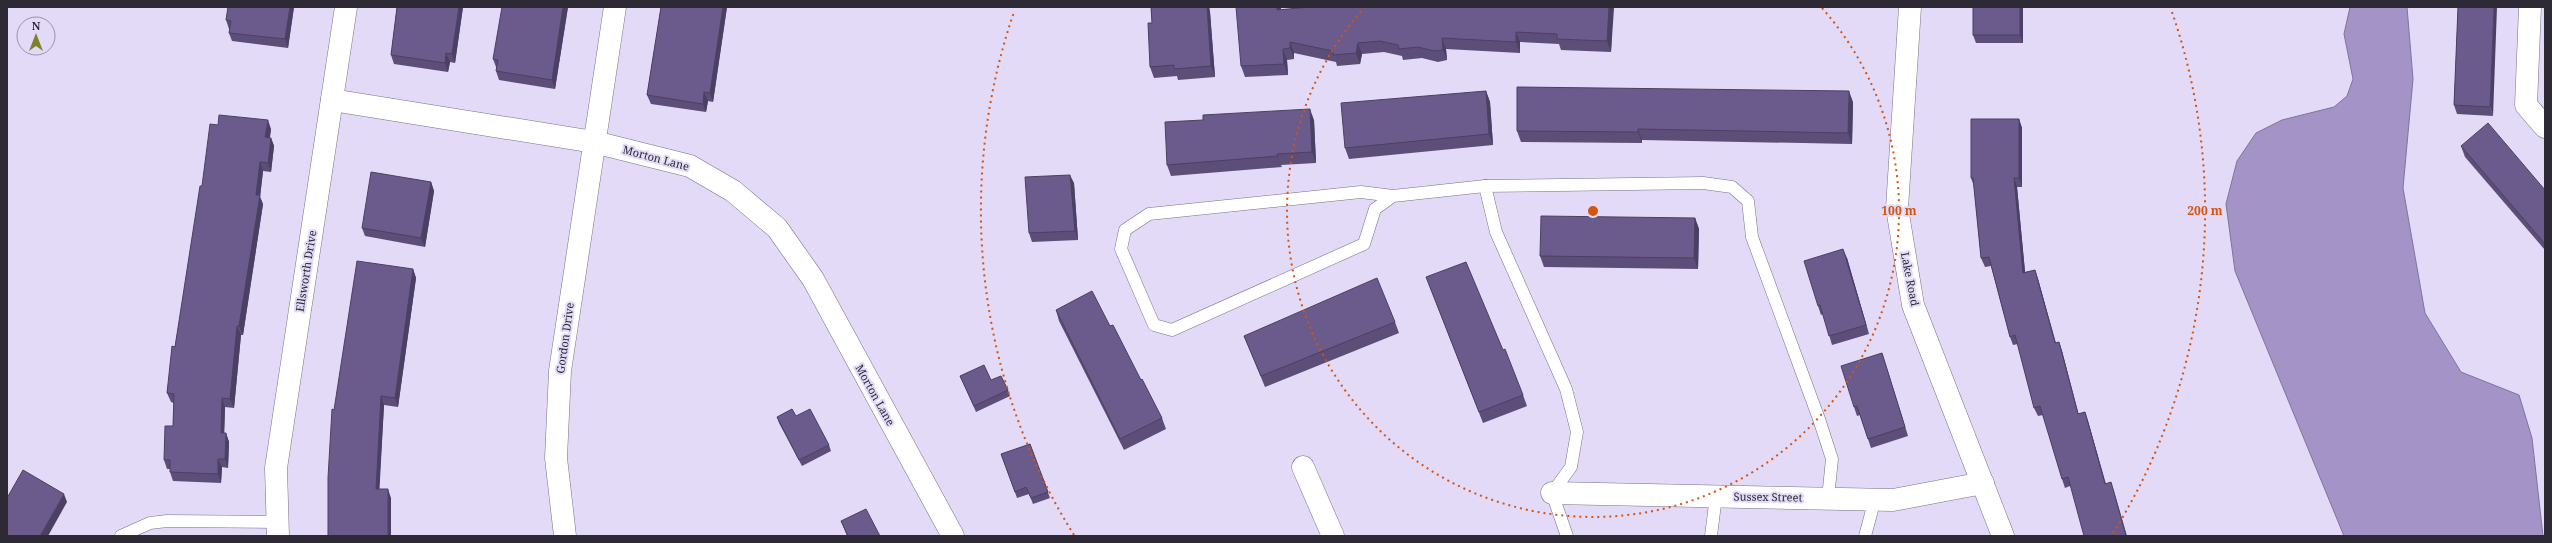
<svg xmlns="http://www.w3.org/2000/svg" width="2552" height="543" font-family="'Noto Serif',serif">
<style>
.water{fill:#a393c7;stroke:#80749b}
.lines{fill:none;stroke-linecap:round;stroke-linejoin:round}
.service-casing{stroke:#78708a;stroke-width:13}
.minor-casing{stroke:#78708a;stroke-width:23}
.service{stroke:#fff;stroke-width:12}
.minor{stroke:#fff;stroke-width:22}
.wall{fill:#5c4e78}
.shaded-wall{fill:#4b4062}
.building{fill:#6b5b8c;stroke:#4b4062}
.ring{fill:none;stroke:#d55410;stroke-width:2;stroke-dasharray:2 4}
.labels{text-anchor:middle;stroke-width:4;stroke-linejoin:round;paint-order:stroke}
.street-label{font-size:11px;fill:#2d2a35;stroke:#e2daf7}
.centre{fill:#d55410;stroke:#e2daf7;stroke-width:2}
.ring-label{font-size:12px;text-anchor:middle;font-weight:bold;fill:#d55410;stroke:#e2daf7;stroke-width:4;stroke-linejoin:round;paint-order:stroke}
</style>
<rect width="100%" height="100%" fill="#e2daf7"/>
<polygon class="water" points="2350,7 2407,7 2413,79 2403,188 2425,313 2461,372 2519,395 2532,438 2543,536 2344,536 2235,271 2226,204 2237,161 2256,133 2282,120 2334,107 2347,96 2353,79 2344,34"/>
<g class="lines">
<g class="service-casing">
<g id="service">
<polyline points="1393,196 1361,192 1149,214 1125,230 1121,249 1154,325 1172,330 1364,244 1375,209 1393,196 1485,186"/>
<polyline points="121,536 150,523 167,521 277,522"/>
<polyline points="1567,536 1552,493 1571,467 1577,432 1566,389 1496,232 1485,186 1703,183 1732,187 1748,201 1752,237 1819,419 1832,459 1828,498"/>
<polyline points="1711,536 1716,496"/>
<polyline points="1865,536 1875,499"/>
</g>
</g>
<g class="minor-casing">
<g id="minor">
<polyline points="1910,7 1897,208 1913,305 2003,536"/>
<polyline points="2530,7 2526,105 2545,127"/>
<polyline points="332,100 594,142 690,166 733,191 777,228 813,279 953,536"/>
<polyline points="1303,467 1333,536"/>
<polyline points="1552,493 1893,500 1983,483"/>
<polyline points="278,536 276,468 346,7"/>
<polyline points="565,536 556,458 560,371 615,7"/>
</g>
</g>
<use href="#service" class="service"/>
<use href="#minor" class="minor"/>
</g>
<g class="wall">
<polygon points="228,7 294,7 288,48 232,41 229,33 229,29 226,20"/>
<polygon points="397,7 463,7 455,63 450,62 448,72 394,64 391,55"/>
<polygon points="568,7 555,89 499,80 496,71 496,67 493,59"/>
<polygon points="661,7 727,7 713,102 708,101 706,112 651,104 647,95"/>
<polygon points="1151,7 1209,7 1210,12 1215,77 1178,80 1177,76 1154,78 1150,67 1152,23"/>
<polygon points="1310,7 1613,7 1611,52 1561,50 1559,44 1520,42 1520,53 1446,49 1447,60 1438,62 1422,58 1403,60 1402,56 1384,52 1362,54 1360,64 1337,66 1336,62 1294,53 1294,59 1287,60 1288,75 1245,77 1241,66 1281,8 1281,10"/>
<polygon points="2023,7 2023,43 1976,43 1973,35"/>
<polygon points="2458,7 2493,116 2457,114 2454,105"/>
<polygon points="1486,91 1490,102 1493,145 1349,159 1345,148"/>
<polygon points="1853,102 1852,144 1642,140 1642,143 1521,142 1517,131"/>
<polygon points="2019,119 2022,128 2022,187 2017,187 2025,272 2035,270 2038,279 2056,343 2059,342 2062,351 2078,414 2085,412 2088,421 2106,484 2114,491 2070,486 2065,488 2062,479 2043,415 2038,416 2034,408 2018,344 2013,345 2010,337 1991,266 1985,267 1981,258 1974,186 1971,178"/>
<polygon points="1314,120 1316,163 1281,165 1282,167 1171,176 1167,165"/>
<polygon points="218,125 271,129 270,138 271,138 274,146 271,172 263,171 260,197 263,204 243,335 241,335 234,408 225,407 224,433 226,433 229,442 228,468 222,467 221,483 173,481 170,472 170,469 167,469 164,460 173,426 174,403 171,402 167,393 202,186"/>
<polygon points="2461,146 2545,190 2545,250 2465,157"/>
<polygon points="431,182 434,191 425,247 365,236 362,228"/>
<polygon points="1074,183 1078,240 1032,242 1029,233"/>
<polygon points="1695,218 1699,229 1698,269 1544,267 1540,256"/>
<polygon points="1847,258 1869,334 1832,345 1823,314 1821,315 1818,306"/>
<polygon points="413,269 416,278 398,407 384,405 379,489 391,498 391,536 334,410"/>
<polygon points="1426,277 1523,395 1527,406 1483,423"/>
<polygon points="1056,310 1110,326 1162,418 1166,429 1124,450 1059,321"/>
<polygon points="1395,322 1399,333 1265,387 1244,336"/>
<polygon points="1882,353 1908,436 1871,448 1860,415 1857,416 1854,407"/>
<polygon points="960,376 991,380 1008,390 1010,396 976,412"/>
<polygon points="796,416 829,445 831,451 802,466 779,423 777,417"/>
<polygon points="1030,444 1050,498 1033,504 1029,494 1017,498 1001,454"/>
<polygon points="841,521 880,536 847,536"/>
</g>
<g class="shaded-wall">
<polygon points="290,7 294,7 288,48 285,39"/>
<polygon points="459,7 463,7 455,63 452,54"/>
<polygon points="563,7 568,7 555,89 552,80"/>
<polygon points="723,7 727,7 713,102 710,93"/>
<polygon points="1207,7 1209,7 1210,12 1215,77 1211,66"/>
<polygon points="1277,7 1280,7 1281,8 1281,21 1277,10"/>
<polygon points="1609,7 1613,7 1614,8 1611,52 1607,41"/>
<polygon points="2020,7 2023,7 2023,43 2020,35"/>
<polygon points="2494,7 2497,7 2493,116 2490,107"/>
<polygon points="1516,32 1520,42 1520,53 1516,42"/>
<polygon points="1442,38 1446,49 1447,60 1443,50"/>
<polygon points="1290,42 1294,53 1294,59 1290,48"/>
<polygon points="1358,43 1362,54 1360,64 1356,53"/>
<polygon points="1283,49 1287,60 1288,75 1284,64"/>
<polygon points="446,53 450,62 448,72 445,63"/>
<polygon points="1486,91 1490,102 1493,145 1489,134"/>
<polygon points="1849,91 1853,102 1852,144 1848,133"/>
<polygon points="704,92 708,101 706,112 703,104"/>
<polygon points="1310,109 1314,120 1316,163 1312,152"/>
<polygon points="2019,119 2022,128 2022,187 2019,178"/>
<polygon points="268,120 271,129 268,146 265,137"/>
<polygon points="1638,129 1642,140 1642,143 1638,132"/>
<polygon points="271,138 274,146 271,172 268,163"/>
<polygon points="260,162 263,171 260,197 263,204 243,335 239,326"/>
<polygon points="1070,175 1074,183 1078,240 1075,231"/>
<polygon points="2014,178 2017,187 2026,282 2023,273"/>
<polygon points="431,182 434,191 425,247 421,238"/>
<polygon points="1695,218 1699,229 1698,269 1694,258"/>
<polygon points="1843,249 1847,258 1869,334 1866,325"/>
<polygon points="413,269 416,278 398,407 395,398"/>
<polygon points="2035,270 2038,279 2058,352 2055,343"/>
<polygon points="237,326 241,335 234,408 230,399"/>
<polygon points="2059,342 2062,351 2081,423 2078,414"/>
<polygon points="1882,353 1885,362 1908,436 1905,427"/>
<polygon points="381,396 384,405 379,498 376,489"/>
<polygon points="222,398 225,407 224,442 221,433"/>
<polygon points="2085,412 2088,421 2108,493 2105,484"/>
<polygon points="226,433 229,442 228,468 225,459"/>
<polygon points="218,459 222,467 221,483 218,474"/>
<polygon points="2111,482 2114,491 2127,536 2126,536"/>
<polygon points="388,489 391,498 391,536 388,536"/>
<polygon points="64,494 67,502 48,536 40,536"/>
</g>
<g class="building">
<polygon points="228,7 290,7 285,39 229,33 231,21 226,20"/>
<polygon points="397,7 459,7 452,54 446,53 445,63 391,55"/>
<polygon points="502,7 563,7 552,80 496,71 498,60 493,59"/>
<polygon points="661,7 723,7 710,93 704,92 703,104 647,95"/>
<polygon points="1151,7 1207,7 1211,66 1174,69 1174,65 1150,67 1148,23 1152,23"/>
<polygon points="1236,7 1277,7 1277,10 1310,7 1609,7 1607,41 1557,39 1557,34 1516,32 1516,42 1442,38 1443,50 1434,51 1418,47 1399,49 1398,45 1380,41 1358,43 1356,53 1333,55 1333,51 1290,42 1290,48 1283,49 1284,64 1241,66"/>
<rect x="1973" y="7" width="47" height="28"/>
<polygon points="2458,7 2494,7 2490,107 2454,105"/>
<polygon points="1517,87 1849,91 1848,133 1638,129 1638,132 1517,131"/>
<polygon points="1486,91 1489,134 1345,148 1341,103"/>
<polygon points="1310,109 1312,152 1277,154 1278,156 1167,165 1165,122 1203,120 1203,115"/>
<polygon points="219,115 268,120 265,137 271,138 268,163 260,162 256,195 260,195 239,326 237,326 230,399 222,398 221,433 226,433 225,459 218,459 218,474 170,472 170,460 164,460 165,426 173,426 174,394 167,393 172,346 175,347 200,186 202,186 210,124 218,125"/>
<polygon points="1971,119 2019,119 2019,178 2014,178 2023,273 2035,270 2055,343 2059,342 2078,414 2085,412 2105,484 2111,482 2126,536 2084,536 2068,477 2062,479 2040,406 2034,408 2015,335 2010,337 1989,257 1981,258 1973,178 1971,178"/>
<polygon points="2488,123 2545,190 2545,244 2461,146"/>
<polygon points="371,172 431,182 421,238 362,228"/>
<polygon points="1070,175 1075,231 1029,233 1025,177"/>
<polygon points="1541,216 1695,218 1694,258 1540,256"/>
<polygon points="1843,249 1866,325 1829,336 1820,305 1818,306 1804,261"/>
<polygon points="357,261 413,269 395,398 381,396 376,489 388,489 388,536 328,536 328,478 332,409 334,410"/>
<polygon points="1466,262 1503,350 1505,349 1523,395 1479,412 1426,277"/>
<polygon points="1377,278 1395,322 1261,376 1244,336"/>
<polygon points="1092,291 1110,326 1113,325 1141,380 1142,379 1162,418 1120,439 1056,310"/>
<polygon points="1882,353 1905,427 1868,439 1857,406 1854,407 1841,366"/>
<polygon points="984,365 991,380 1001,376 1008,390 974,406 960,376"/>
<polygon points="792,409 796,416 810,409 829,445 799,460 777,417"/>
<polygon points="1030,444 1048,492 1031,498 1026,487 1015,492 1001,454"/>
<polygon points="23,470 64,494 40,536 7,536 7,498"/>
<polygon points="866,509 880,536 848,536 841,521"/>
</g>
<g class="ring">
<path d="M1822 8A306 306 0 1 1 1364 8"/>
<path d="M1074 535A612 612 0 0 1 1014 12M2172 12A612 612 0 0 1 2112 535"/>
</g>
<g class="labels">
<g class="street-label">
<text transform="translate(656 158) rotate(15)" y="4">Morton Lane</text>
<text transform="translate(306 271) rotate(-81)" y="4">Ellsworth Drive</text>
<text transform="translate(1910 279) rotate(79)" y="4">Lake Road</text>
<text transform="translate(565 338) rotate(-82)" y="4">Gordon Drive</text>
<text transform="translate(875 395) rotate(61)" y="4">Morton Lane</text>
<text transform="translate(1768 497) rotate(1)" y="4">Sussex Street</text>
</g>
</g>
<circle cx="1593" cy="211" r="6" class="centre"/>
<g class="ring-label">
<text x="1899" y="215">100 m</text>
<text x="2205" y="215">200 m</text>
</g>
<rect width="2552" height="543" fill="none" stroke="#2d2a35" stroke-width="16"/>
<g transform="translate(36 36)"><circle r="19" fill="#e2daf7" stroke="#9a94a9"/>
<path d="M0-3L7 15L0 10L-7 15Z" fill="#7e812b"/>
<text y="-6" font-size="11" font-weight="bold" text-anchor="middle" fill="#2d2a35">N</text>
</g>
</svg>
